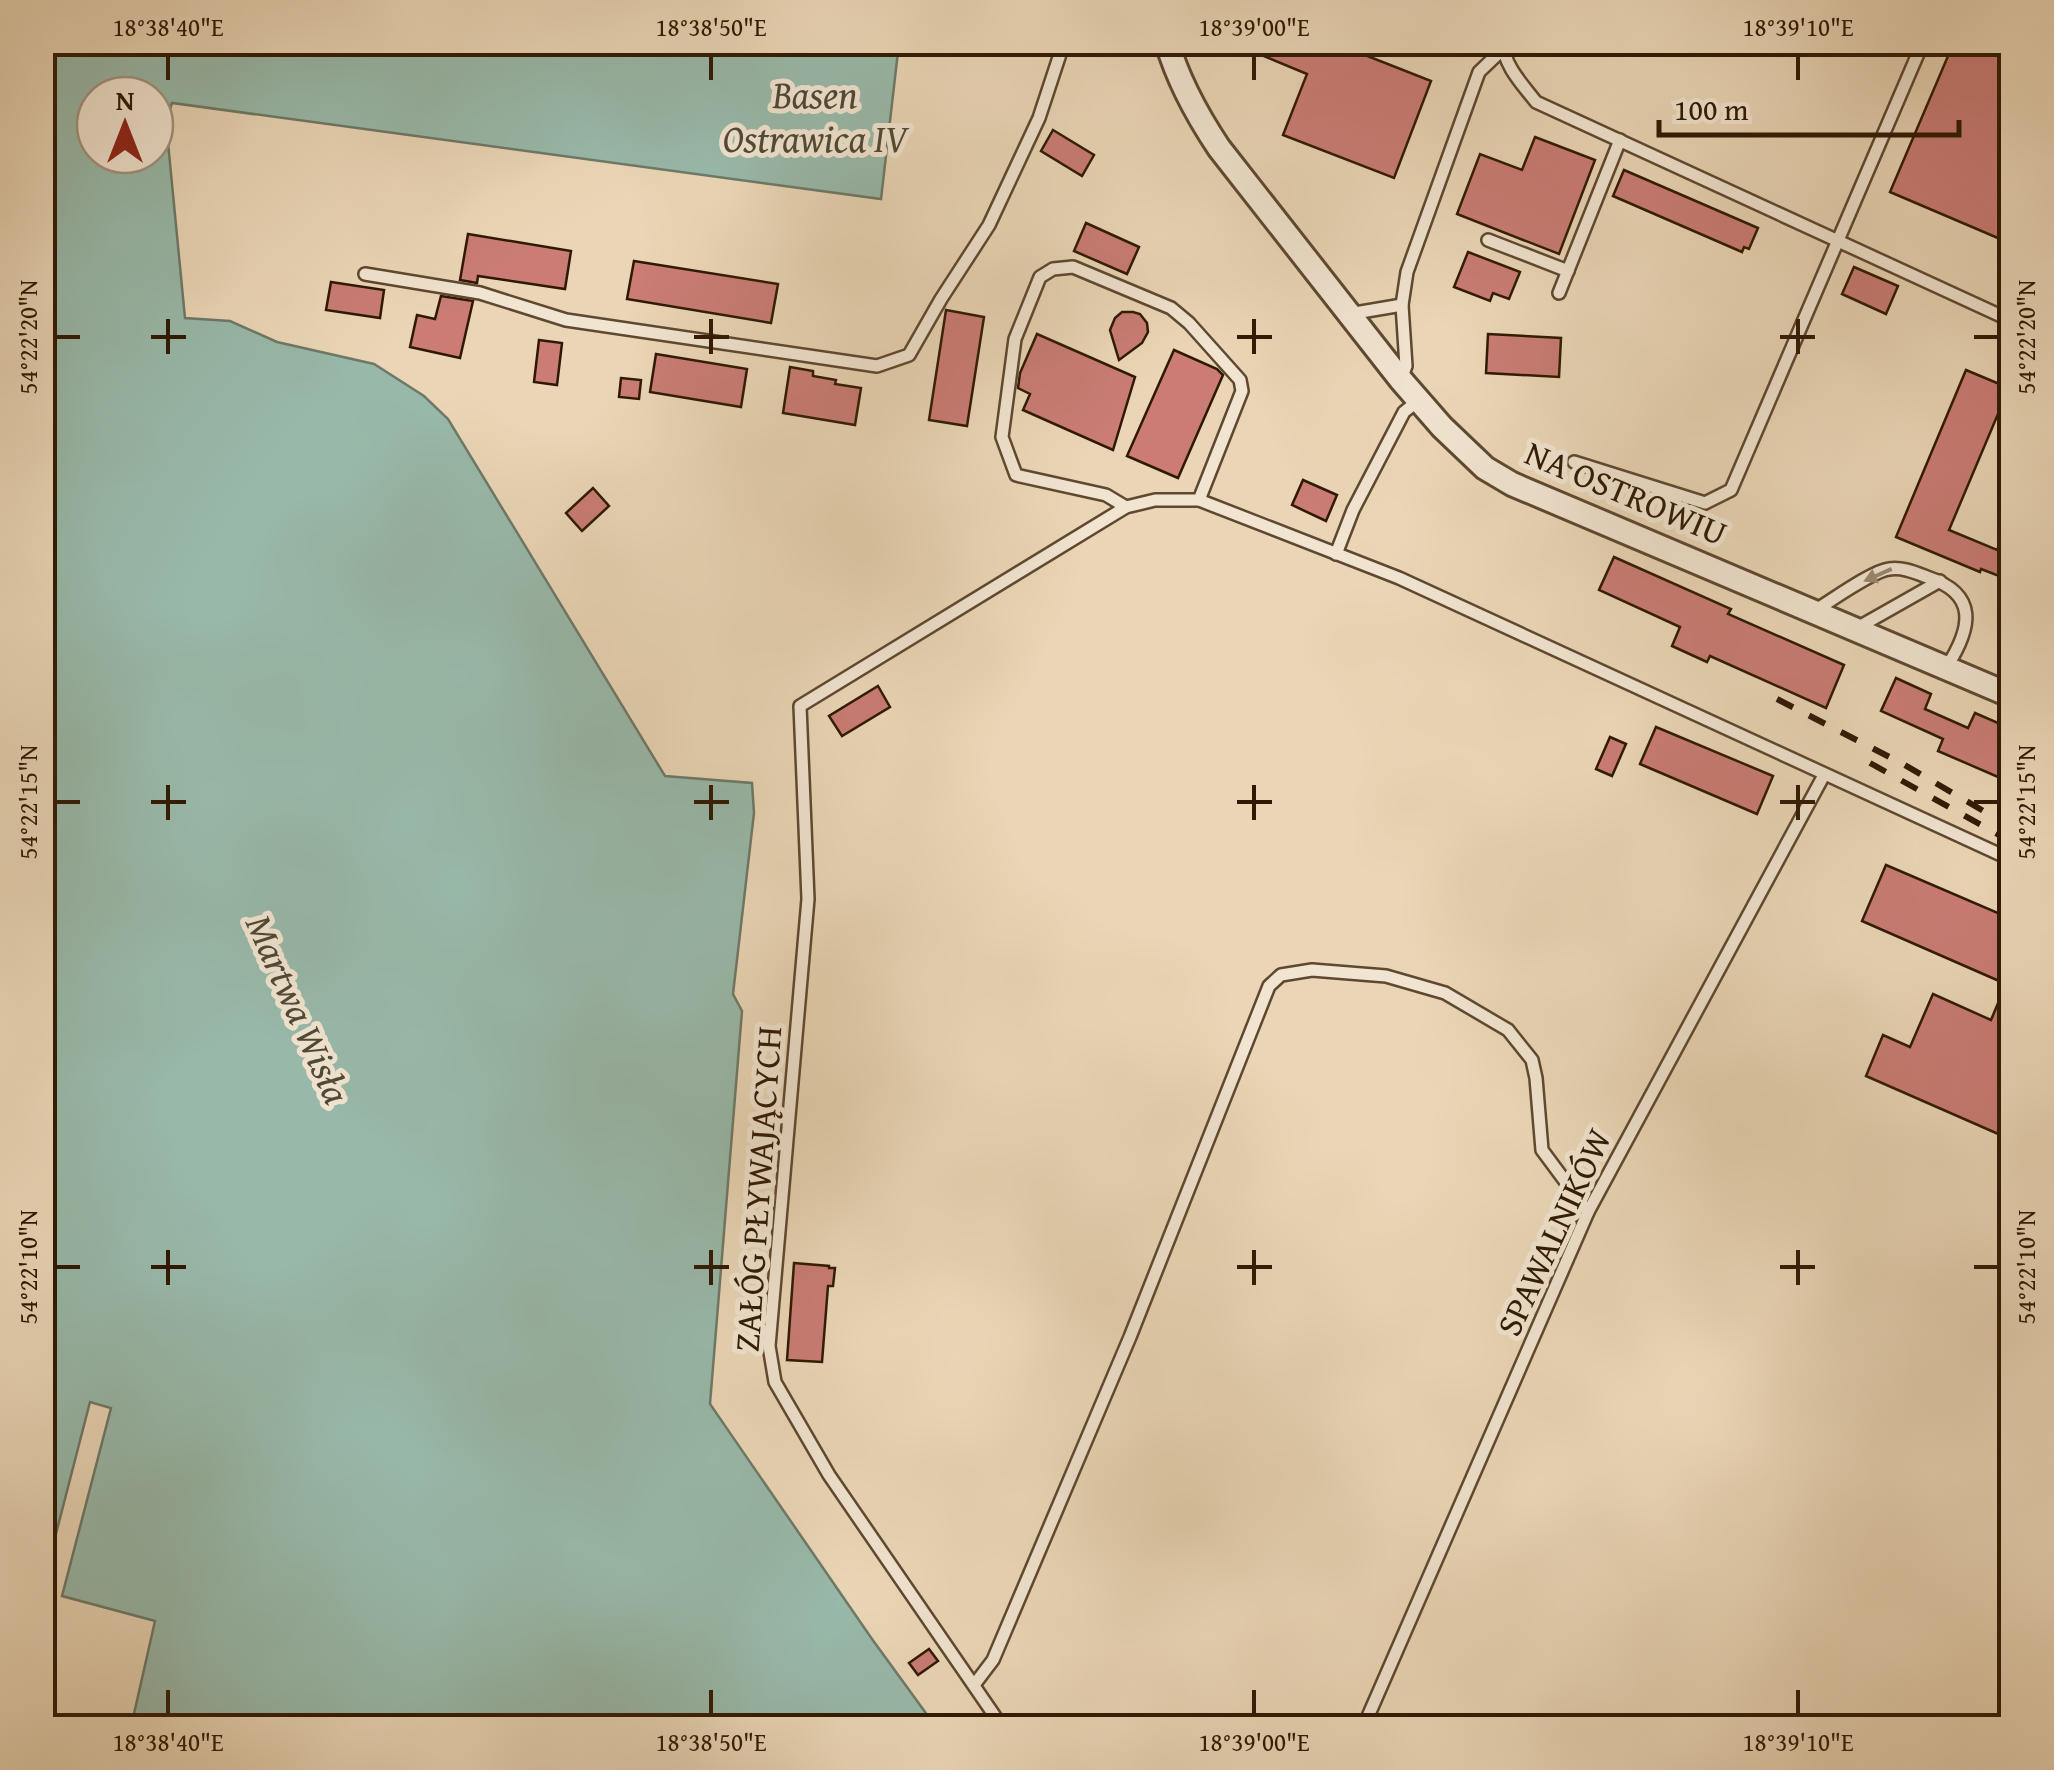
<svg xmlns="http://www.w3.org/2000/svg" width="2054" height="1770" font-family="'Gentium Book Plus',serif">
<style>
.water{fill:#98b9aa;stroke:#6e7968;stroke-width:2.5;fill-rule:evenodd}
.building{fill:#ca7c75;stroke:#2f1904;stroke-width:2.5}
.lines{fill:none;stroke-linecap:round;stroke-linejoin:round}
.service-casing{stroke:#5e4830;stroke-width:16}
.minor-casing{stroke:#5e4830;stroke-width:28}
.service{stroke:#f1e4d0;stroke-width:11}
.minor{stroke:#f1e4d0;stroke-width:22}
.rail{stroke:#2f1904;stroke-width:6;stroke-dasharray:18 18;stroke-linecap:butt}
.oneway{fill:#9a8974}
.ticks{fill:none;stroke:#2f1904;stroke-width:4}
.labels{text-anchor:middle;stroke-width:10;stroke-linejoin:round;paint-order:stroke}
.street-label{font-size:35px;fill:#2f1904;stroke:#f1e4d0}
.water-label{font-size:38px;font-style:italic;fill:#4e4936;stroke:#f1e4d0}
.neatline{fill:none;stroke:#2f1904;stroke-width:4}
.ticks-label{font-size:25px;text-anchor:middle;fill:#2f1904}
</style>
<rect width="100%" height="100%" fill="#ead6b6"/>
<filter id="stains"><feTurbulence type="fractalNoise" baseFrequency=".002" numOctaves="4"/><feColorMatrix values="0 0 0 0 .2 0 0 0 0 .09 0 0 0 0 .02 0 0 0 .5 -.17"/></filter>
<radialGradient id="worn" r=".72"><stop offset=".6" stop-color="#630" stop-opacity="0"/><stop offset="1" stop-color="#630" stop-opacity=".3"/></radialGradient>
<path class="water" d="M43,42l856,1 -18,156 -709,-96 -6,19 19,196 45,3 47,21 97,22 50,32 24,23 217,357 87,7 2,30 -21,181 9,17 -32,393 162,235 64,88h-805l24,-106 -93,-25 49,-188 -21,-6 -47,182zM95,95h60v60h-60z"/>
<g class="building">
<polygon points="1230,42 1332,42 1431,81 1394,178 1283,135 1307,74"/>
<polygon points="1954,42 2012,42 2012,244 1890,192"/>
<polygon points="1053,130 1094,155 1082,176 1041,151"/>
<polygon points="1535,137 1595,160 1559,254 1457,214 1480,154 1522,170"/>
<polygon points="1624,170 1758,228 1749,249 1744,247 1742,252 1613,196"/>
<polygon points="1086,223 1139,247 1127,274 1074,251"/>
<polygon points="468,234 571,251 565,289 478,276 477,283 460,280"/>
<polygon points="1468,252 1520,272 1509,299 1493,293 1490,301 1454,287"/>
<polygon points="634,261 778,284 771,323 627,299"/>
<polygon points="1854,267 1898,286 1886,314 1842,294"/>
<polygon points="331,282 384,290 380,318 326,310"/>
<polygon points="441,296 473,301 460,358 410,347 417,315 435,319"/>
<polygon points="946,310 984,317 967,426 929,420"/>
<polygon points="1122,312 1133,312 1140,314 1147,323 1148,332 1142,343 1119,360 1110,330 1115,318"/>
<polygon points="1037,334 1135,377 1113,450 1023,410 1030,394 1018,388 1020,373"/>
<polygon points="1488,334 1561,338 1559,377 1486,373"/>
<polygon points="539,340 562,343 557,385 534,382"/>
<polygon points="1174,350 1217,369 1223,375 1178,478 1127,456"/>
<polygon points="656,354 747,369 741,407 650,392"/>
<polygon points="790,367 813,371 813,376 836,380 835,384 861,388 855,425 783,413"/>
<polygon points="1966,370 2009,388 1949,530 1997,550 2012,516 2012,581 1981,569 1980,572 1896,537"/>
<polygon points="621,378 641,380 639,399 619,397"/>
<polygon points="1303,480 1337,495 1326,521 1292,505"/>
<polygon points="593,488 609,506 582,531 566,513"/>
<polygon points="1614,557 1731,609 1728,614 1844,665 1826,708 1710,656 1707,662 1672,646 1680,627 1599,590"/>
<polygon points="1896,678 1931,694 1925,709 1968,728 1975,713 2012,729 2012,783 1938,751 1943,739 1881,711"/>
<polygon points="878,686 890,707 842,736 829,716"/>
<polygon points="1656,727 1773,776 1757,814 1640,764"/>
<polygon points="1610,737 1626,744 1612,776 1596,769"/>
<polygon points="1886,865 2012,919 2012,1140 1866,1076 1883,1035 1910,1047 1933,994 1991,1020 2006,984 1862,921"/>
<polygon points="794,1263 829,1266 829,1268 835,1268 833,1286 828,1286 822,1362 787,1360"/>
<polygon points="929,1649 938,1661 918,1675 909,1663"/>
</g>
<g class="lines">
<g class="service-casing">
<g id="service">
<path d="M1503,42c0,23 20,43 33,60l476,219"/>
<polyline points="1488,240 1568,271"/>
<polyline points="365,274 480,293 566,320 877,366 909,355 941,299 989,225 1039,118 1064,42"/>
<polyline points="1559,293 1620,140"/>
<polyline points="1349,314 1402,305"/>
<polyline points="1401,380 1406,366 1402,305 1407,272 1479,72 1502,50"/>
<polyline points="1574,462 1705,503 1731,490 1923,42"/>
<polyline points="1126,507 1106,495 1016,475 1002,437 1015,339 1040,277 1053,269 1073,267 1171,308 1189,323 1240,380 1242,391 1199,500"/>
<polyline points="1336,554 1353,510 1404,412 1419,400"/>
<path d="M1814,611c17,-10 58,-40 75,-42 13,-2 25,3 38,8 52,17 45,51 19,91"/>
<polyline points="1857,628 1940,581"/>
<polyline points="974,1685 993,1660 1130,1337 1269,986 1281,975 1312,970 1386,976 1445,993 1508,1030 1532,1060 1536,1078 1542,1150 1588,1212"/>
<polyline points="1003,1728 829,1475 775,1382 769,1346 808,899 800,706 1126,507 1155,500 1199,500 1399,578 2012,860"/>
<polyline points="1363,1728 1588,1212 1824,775"/>
</g>
</g>
<g class="minor-casing">
<path id="minor" d="M1167,42c11,39 30,73 52,106l182,232 41,47 43,41 27,16 493,209"/>
</g>
<use href="#service" class="service"/>
<use href="#minor" class="minor"/>
<g class="rail">
<polyline points="1777,699 1903,764 1992,816"/>
<polyline points="1870,763 2012,842"/>
</g>
</g>
<defs><path id="oneway-solid" d="M-6-.8H1V-3.2L6.5 0L1 3.2V.8H-6Z" transform="scale(2.5)"/></defs>
<use class="oneway" href="#oneway-solid" transform="translate(1878 575) rotate(156)"/>
<path class="ticks" d="M168,55v25M711,55v25M1254,55v25M1798,55v25M168,319v35M711,319v35M1254,319v35M1798,319v35M55,337h25M151,337h35M694,337h35M1237,337h35M1780,337h35M1974,337h25M168,785v35M711,785v35M1254,785v35M1798,785v35M55,802h25M151,802h35M694,802h35M1237,802h35M1780,802h35M1974,802h25M168,1250v35M711,1250v35M1254,1250v35M1798,1250v35M55,1267h25M151,1267h35M694,1267h35M1237,1267h35M1780,1267h35M1974,1267h25M168,1690v25M711,1690v25M1254,1690v25M1798,1690v25"/>
<g class="labels">
<g class="street-label">
<text transform="translate(1626 493) rotate(23)" y="12">NA OSTROWIU</text>
<text transform="translate(758 1189) rotate(-86)" y="12">ZAŁÓG PŁYWAJĄCYCH</text>
<text transform="translate(1554 1232) rotate(-65)" y="12">SPAWALNIKÓW</text>
</g>
<g class="water-label">
<text x="815" y="108">Basen<tspan x="815" dy="44">Ostrawica IV</tspan></text>
<text transform="translate(298 1009) rotate(66)" y="13">Martwa Wisła</text>
</g>
</g>
<rect width="2054" height="1770" fill="none" stroke="#ead6b6" stroke-width="110"/>
<g transform="translate(125 125)"><circle r="48" fill="#f1e4d0" stroke="#a3937e" stroke-width="2.5"/>
<path d="M0-8L18 38L0 25L-18 38Z" fill="#8f2418"/>
<text y="-15" font-size="28" font-weight="bold" text-anchor="middle" fill="#2f1904">N</text>
</g>
<path d="M1659 120v15h300v-15" fill="none" stroke="#2f1904" stroke-width="5"/>
<text x="1674" y="120" font-size="30" fill="#2f1904" stroke="#f1e4d0" stroke-width="8" paint-order="stroke">100 m</text>
<rect x="55" y="55" width="1944" height="1660" class="neatline"/>
<g class="ticks-label">
<text x="168" y="36">18°38'40"E</text>
<text x="711" y="36">18°38'50"E</text>
<text x="1254" y="36">18°39'00"E</text>
<text x="1798" y="36">18°39'10"E</text>
<text transform="translate(28 337) rotate(-90)" y="9">54°22'20"N</text>
<text transform="translate(2026 337) rotate(-90)" y="9">54°22'20"N</text>
<text transform="translate(28 802) rotate(-90)" y="9">54°22'15"N</text>
<text transform="translate(2026 802) rotate(-90)" y="9">54°22'15"N</text>
<text transform="translate(28 1267) rotate(-90)" y="9">54°22'10"N</text>
<text transform="translate(2026 1267) rotate(-90)" y="9">54°22'10"N</text>
<text x="168" y="1751">18°38'40"E</text>
<text x="711" y="1751">18°38'50"E</text>
<text x="1254" y="1751">18°39'00"E</text>
<text x="1798" y="1751">18°39'10"E</text>
</g>
<rect width="100%" height="100%" filter="url(#stains)"/>
<rect width="100%" height="100%" fill="url(#worn)"/>
</svg>
